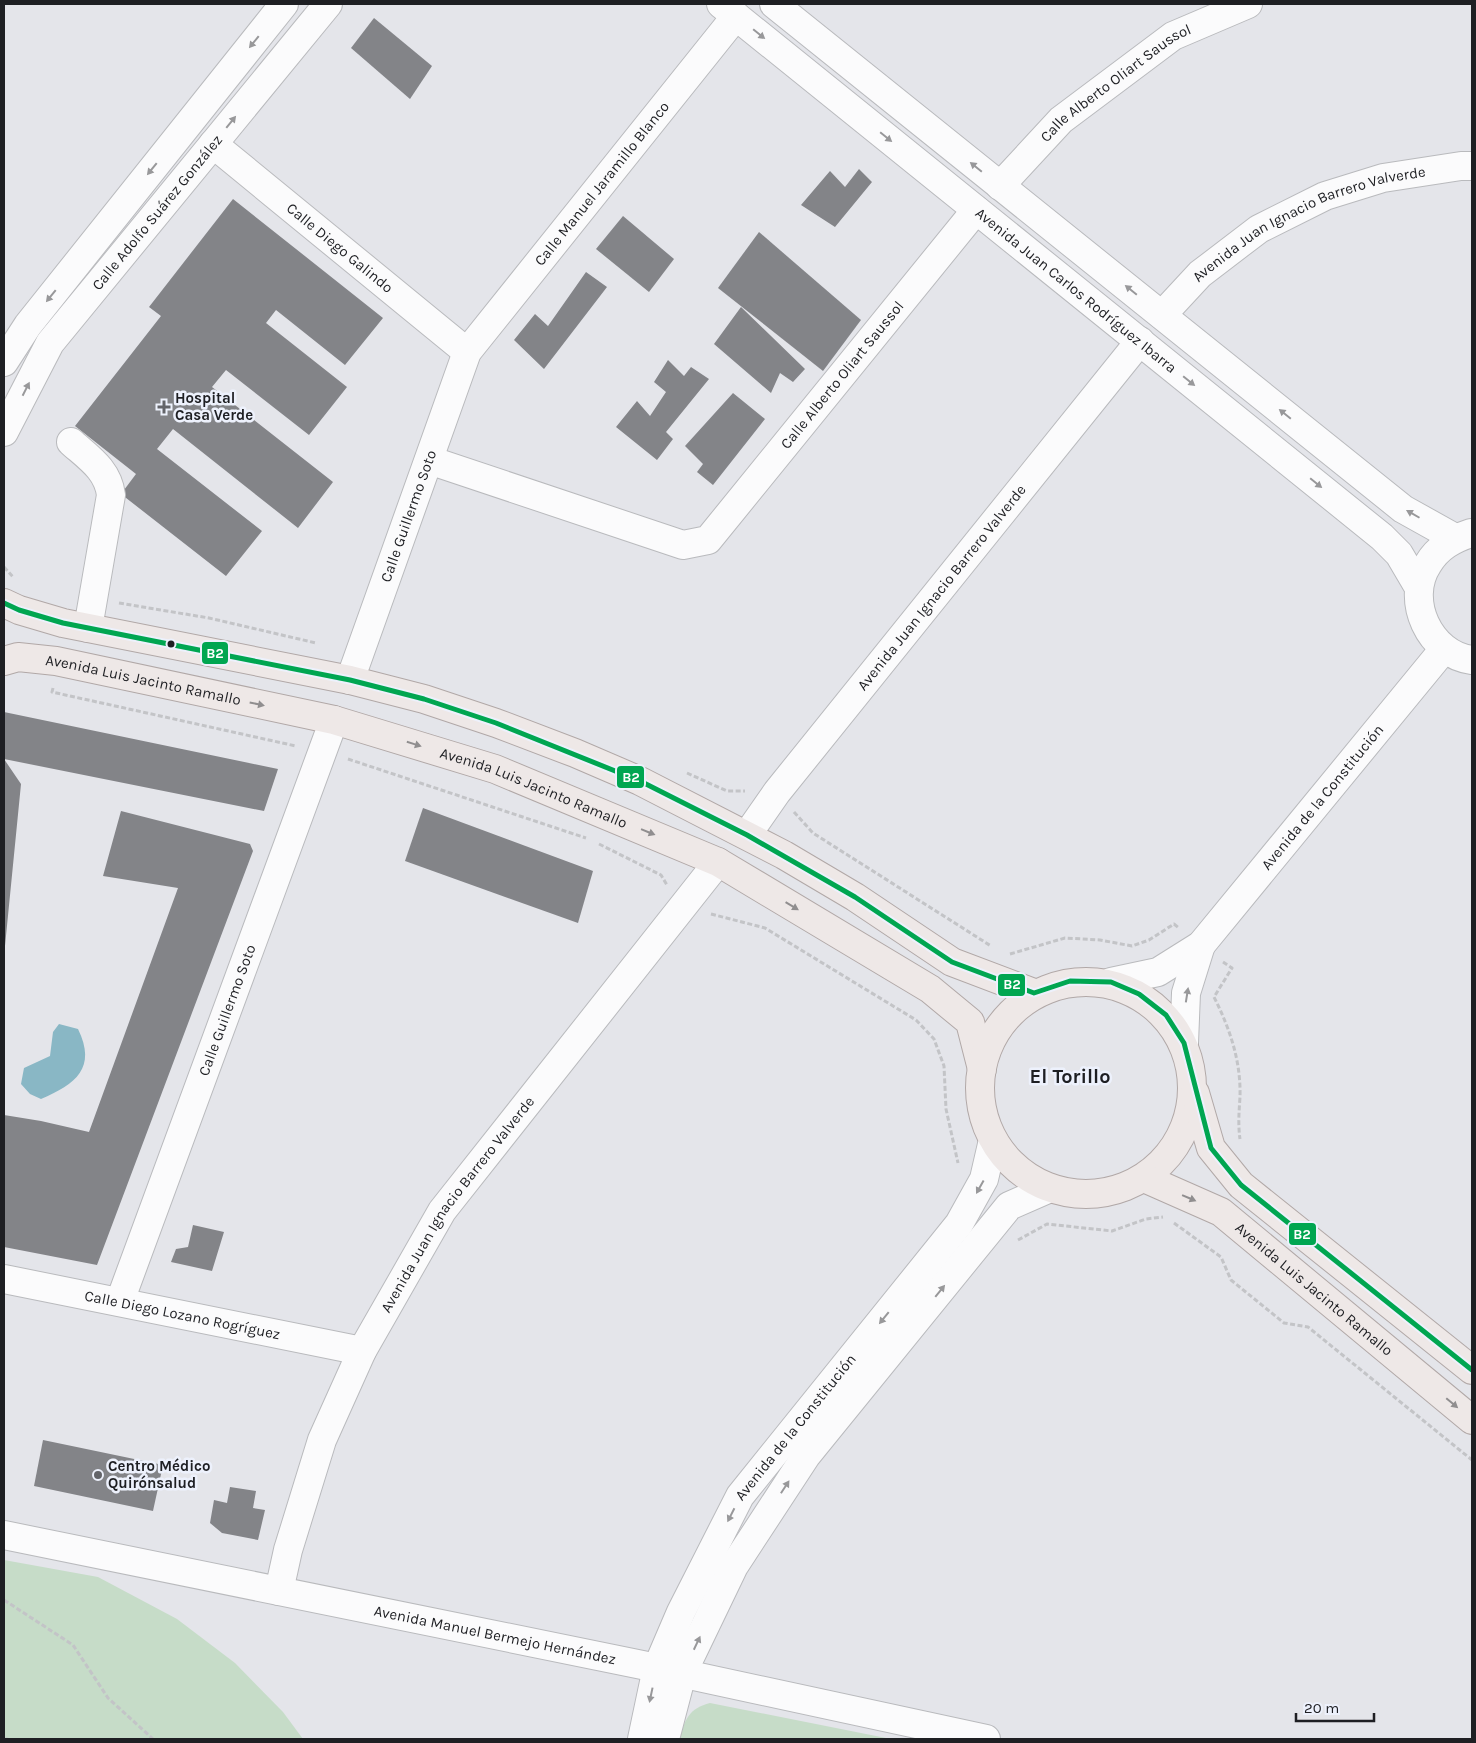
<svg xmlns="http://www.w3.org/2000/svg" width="1476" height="1743" font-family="Karla,sans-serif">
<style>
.green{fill:#c6dcc8}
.water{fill:#89b7c5}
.building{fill:#838488}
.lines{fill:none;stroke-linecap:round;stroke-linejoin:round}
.minor-casing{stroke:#b9babd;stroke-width:30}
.major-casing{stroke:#b1a8a7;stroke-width:30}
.path{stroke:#c3c4c7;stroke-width:3;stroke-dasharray:5 2.5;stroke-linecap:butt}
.minor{stroke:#fbfbfc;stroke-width:28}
.major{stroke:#eee8e7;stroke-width:28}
.bus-1-casing{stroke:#edf1fc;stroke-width:9}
.bus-1{stroke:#00a651;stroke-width:5}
.oneway{fill:#98989a}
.oneway2{fill:#908e8f}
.poi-dot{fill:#636469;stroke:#edf1fc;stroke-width:2}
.bus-dot{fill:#1e1f23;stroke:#edf1fc;stroke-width:2}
.labels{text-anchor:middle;stroke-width:5;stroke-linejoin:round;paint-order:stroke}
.street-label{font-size:15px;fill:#1e1f23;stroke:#edf1fc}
.poi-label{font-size:15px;font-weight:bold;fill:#1e1f23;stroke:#edf1fc;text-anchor:start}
.district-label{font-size:20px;font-weight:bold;fill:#1e1f23;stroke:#edf1fc}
.line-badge{stroke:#edf1fc;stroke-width:2}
.badge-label{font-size:14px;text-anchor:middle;font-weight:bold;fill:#fff}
</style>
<rect width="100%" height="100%" fill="#e4e5ea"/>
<g class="green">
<polygon points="4,1560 98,1577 177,1619 235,1663 283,1712 303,1739 4,1739"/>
<path d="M710,1703l181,36h-211c4,-20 10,-31 30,-36z"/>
</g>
<path class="water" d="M59,1024l19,5c19,39 -2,55 -37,70l-11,-5 -9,-10 3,-16 26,-12 3,-24z"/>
<g class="building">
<polygon points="374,18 432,66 410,99 351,48"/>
<polygon points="859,169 872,182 835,227 801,205 830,171 845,187"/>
<polygon points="233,199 383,318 345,365 276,310 266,323 347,387 309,435 226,370 212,387 333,482 298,528 173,429 157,449 262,531 226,576 121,494 136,474 75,426 161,316 149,307"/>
<polygon points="623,216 674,259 649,292 596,249"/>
<polygon points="759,232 861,320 823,371 718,288"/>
<polygon points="586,272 607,287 544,369 514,340 535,314 548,326"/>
<polygon points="741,307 805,369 793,382 780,373 771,393 714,344"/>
<polygon points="668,360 684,376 691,367 709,379 666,432 673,439 657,460 616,427 637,401 650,416 666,392 654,382"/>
<polygon points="733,393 765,419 713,485 697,472 703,464 685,446"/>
<polygon points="4,712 278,769 264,811 4,759 21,784 4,956"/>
<polygon points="423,808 593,871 578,923 405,861"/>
<polygon points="121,811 250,844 253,851 97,1265 4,1247 4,1115 41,1121 89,1132 178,888 103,876"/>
<polygon points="193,1225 224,1232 212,1271 171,1262 176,1249 188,1247"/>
<polygon points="43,1440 163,1465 153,1511 34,1486"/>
<polygon points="230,1487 256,1491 253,1508 265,1510 258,1540 222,1533 210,1523 214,1500 227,1503"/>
</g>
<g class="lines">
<g class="minor-casing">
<g id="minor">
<path id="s1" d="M721,4l661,533 17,17 20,34"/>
<polyline points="774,4 1403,509 1455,538"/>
<path id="s2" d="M213,144l254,208"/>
<path id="s3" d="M1000,186l61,-66 112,-84 75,-32"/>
<path id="s4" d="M1162,315l38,-41 59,-45 66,-33 58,-18 78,-12h11"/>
<polyline points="4,362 28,325 284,4"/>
<path id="s5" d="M4,432l46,-89 278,-339"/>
<path d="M71,442c18,16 37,28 40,53l-23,133"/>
<path id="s6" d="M429,460l254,85 25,-5 268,-330"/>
<path d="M1471,533c-18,6 -33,14 -43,31 -24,36 2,91 44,96"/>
<path id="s7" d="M350,680l117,-328 269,-336"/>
<path id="s8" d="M747,835l30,-43 363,-451"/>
<path id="s9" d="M1111,982l47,-10 43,-27 243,-296"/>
<polyline points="1184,1043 1186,993 1201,945"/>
<path id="s10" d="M4,1279l358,72"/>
<path id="s11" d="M120,1301l214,-581"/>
<path id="s12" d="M4,1535l653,133 329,71"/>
<path id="s13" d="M279,1591l9,-41 34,-110 40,-89 80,-140 276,-349"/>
<path id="s14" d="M642,1739l15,-71 24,-56 59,-116 219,-272 25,-45 9,-39"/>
<polyline points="665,1739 682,1674 734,1566 806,1456 1009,1206 1048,1189"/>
</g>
</g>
<g class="major-casing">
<g id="major">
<polyline points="4,603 19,610 63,623 350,680 424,699 496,723 575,753 640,781 784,855 855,897 952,962 1034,993"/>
<path id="s15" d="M4,661l14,-4 38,4 278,59 161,49 223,93 212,127 40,33 12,47"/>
<circle cx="1086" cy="1088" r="106"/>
<polyline points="1195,1093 1211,1148 1241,1185 1472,1370"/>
<path id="s16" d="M1144,1178l77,34 251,208"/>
</g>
</g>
<g class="path">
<polyline points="4,567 13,577"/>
<polyline points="119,603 209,618 316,643"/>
<polyline points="53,688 52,692 296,746"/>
<polyline points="348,759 586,838"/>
<polyline points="687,773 727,791 745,791"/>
<polyline points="794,812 813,833 991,946"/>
<polyline points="599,844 661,875 667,885"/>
<polyline points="711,914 765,928 916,1020 934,1039 944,1066 946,1109 958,1163"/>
<polyline points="1010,954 1065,938 1100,940 1132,946 1149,940 1174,924 1179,928"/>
<path d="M1223,962l9,6 -18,29c16,32 27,64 26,100 -1,15 -2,28 0,42"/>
<polyline points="1174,1223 1221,1257 1231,1280 1284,1323 1308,1327 1472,1460"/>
<polyline points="1018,1240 1047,1224 1112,1231 1146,1219 1163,1217"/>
<polyline points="4,1600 73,1645 108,1698 153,1739"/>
<polyline points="4,1739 8,1739"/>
</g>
<use href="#minor" class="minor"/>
<use href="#major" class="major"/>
<g class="bus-1-casing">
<polyline id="bus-1" points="4,603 19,610 63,623 350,680 424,699 496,723 640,781 747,835 855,897 952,962 1034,993 1070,981 1111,982 1139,994 1166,1015 1184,1043 1211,1148 1241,1185 1472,1370"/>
</g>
<use href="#bus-1" class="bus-1"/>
</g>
<defs><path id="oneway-solid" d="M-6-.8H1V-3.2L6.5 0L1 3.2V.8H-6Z" transform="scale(1.25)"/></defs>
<g class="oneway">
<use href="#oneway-solid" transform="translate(759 34) rotate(39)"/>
<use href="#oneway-solid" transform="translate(254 42) rotate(129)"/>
<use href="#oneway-solid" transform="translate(231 122) rotate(-51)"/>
<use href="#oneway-solid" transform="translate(886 137) rotate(39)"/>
<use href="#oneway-solid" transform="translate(976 167) rotate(-141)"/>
<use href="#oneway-solid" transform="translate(152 169) rotate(129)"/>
<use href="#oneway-solid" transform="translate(1131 290) rotate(-141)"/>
<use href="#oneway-solid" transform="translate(51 296) rotate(129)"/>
<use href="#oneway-solid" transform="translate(1189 381) rotate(39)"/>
<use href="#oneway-solid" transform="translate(26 389) rotate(-63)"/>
<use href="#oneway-solid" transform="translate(1285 414) rotate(-141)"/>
<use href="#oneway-solid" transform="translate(1316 483) rotate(39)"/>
<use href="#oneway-solid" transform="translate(1413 514) rotate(-150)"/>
<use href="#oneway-solid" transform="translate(1187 995) rotate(-81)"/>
<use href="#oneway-solid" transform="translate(980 1187) rotate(119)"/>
<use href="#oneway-solid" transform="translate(940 1291) rotate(-51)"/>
<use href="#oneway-solid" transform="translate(884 1318) rotate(129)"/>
<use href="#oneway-solid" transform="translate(785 1487) rotate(-57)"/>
<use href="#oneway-solid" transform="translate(731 1515) rotate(117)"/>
<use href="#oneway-solid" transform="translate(697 1643) rotate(-65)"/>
<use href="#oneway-solid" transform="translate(651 1695) rotate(102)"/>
</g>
<g class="oneway2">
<use href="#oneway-solid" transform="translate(257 704) rotate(12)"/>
<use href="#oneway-solid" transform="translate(414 744) rotate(17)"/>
<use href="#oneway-solid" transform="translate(648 832) rotate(22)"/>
<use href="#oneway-solid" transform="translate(792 906) rotate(31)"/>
<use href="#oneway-solid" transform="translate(1189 1198) rotate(23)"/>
<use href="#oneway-solid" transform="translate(1452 1403) rotate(40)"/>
</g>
<g class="poi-dot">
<path d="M161.5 399.5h5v5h5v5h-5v5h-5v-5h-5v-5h5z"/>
<circle cx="98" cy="1475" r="5"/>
</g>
<circle class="bus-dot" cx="171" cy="644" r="4.5"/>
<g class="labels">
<g class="street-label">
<text dy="5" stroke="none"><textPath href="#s3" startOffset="156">Calle Alberto Oliart Saussol</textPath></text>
<text dy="5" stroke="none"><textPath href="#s7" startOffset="564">Calle Manuel Jaramillo Blanco</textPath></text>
<text dy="5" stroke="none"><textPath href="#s5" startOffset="269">Calle Adolfo Suárez González</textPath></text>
<text dy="5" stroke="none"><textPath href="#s4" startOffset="178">Avenida Juan Ignacio Barrero Valverde</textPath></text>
<text dy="5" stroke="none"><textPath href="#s2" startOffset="164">Calle Diego Galindo</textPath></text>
<text dy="5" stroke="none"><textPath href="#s1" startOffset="456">Avenida Juan Carlos Rodríguez Ibarra</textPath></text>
<text dy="5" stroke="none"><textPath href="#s6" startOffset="506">Calle Alberto Oliart Saussol</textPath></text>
<text dy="5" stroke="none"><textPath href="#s7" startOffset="174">Calle Guillermo Soto</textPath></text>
<text dy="5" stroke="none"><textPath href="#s8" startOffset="315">Avenida Juan Ignacio Barrero Valverde</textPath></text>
<text dy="5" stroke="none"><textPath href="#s15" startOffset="142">Avenida Luis Jacinto Ramallo</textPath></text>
<text dy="5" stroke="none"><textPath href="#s15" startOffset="548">Avenida Luis Jacinto Ramallo</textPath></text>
<text dy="5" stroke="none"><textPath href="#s9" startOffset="290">Avenida de la Constitución</textPath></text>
<text dy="5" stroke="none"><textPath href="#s11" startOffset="310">Calle Guillermo Soto</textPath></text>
<text dy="5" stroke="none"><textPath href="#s13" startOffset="430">Avenida Juan Ignacio Barrero Valverde</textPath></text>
<text dy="5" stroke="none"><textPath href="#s16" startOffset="205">Avenida Luis Jacinto Ramallo</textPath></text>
<text dy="5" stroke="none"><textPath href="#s10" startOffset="182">Calle Diego Lozano Rogríguez</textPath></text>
<text dy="5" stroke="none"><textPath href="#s14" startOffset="352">Avenida de la Constitución</textPath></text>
<text dy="5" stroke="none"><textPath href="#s12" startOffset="501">Avenida Manuel Bermejo Hernández</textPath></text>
</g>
<g class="poi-label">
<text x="175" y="403">Hospital<tspan x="175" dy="17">Casa Verde</tspan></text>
<text x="108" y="1471">Centro Médico<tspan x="108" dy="17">Quirónsalud</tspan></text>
</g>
<g class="district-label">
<text x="1070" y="1083">El Torillo</text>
</g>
</g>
<g class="line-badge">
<rect x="201" y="641" width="28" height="24" rx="5" fill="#00a651"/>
<rect x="616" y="765" width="29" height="24" rx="5" fill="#00a651"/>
<rect x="997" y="973" width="29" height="24" rx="5" fill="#00a651"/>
<rect x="1288" y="1222" width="29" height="24" rx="5" fill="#00a651"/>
</g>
<g class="badge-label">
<text x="215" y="658">B2</text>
<text x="631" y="782">B2</text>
<text x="1012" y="989">B2</text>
<text x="1302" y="1239">B2</text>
</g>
<rect width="1476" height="1743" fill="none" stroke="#1e1f23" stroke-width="10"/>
<path d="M1296 1713v8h78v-8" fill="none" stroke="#1e1f23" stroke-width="2.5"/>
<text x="1304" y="1713" font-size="15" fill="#1e1f23" stroke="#edf1fc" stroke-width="4" paint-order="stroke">20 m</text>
</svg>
